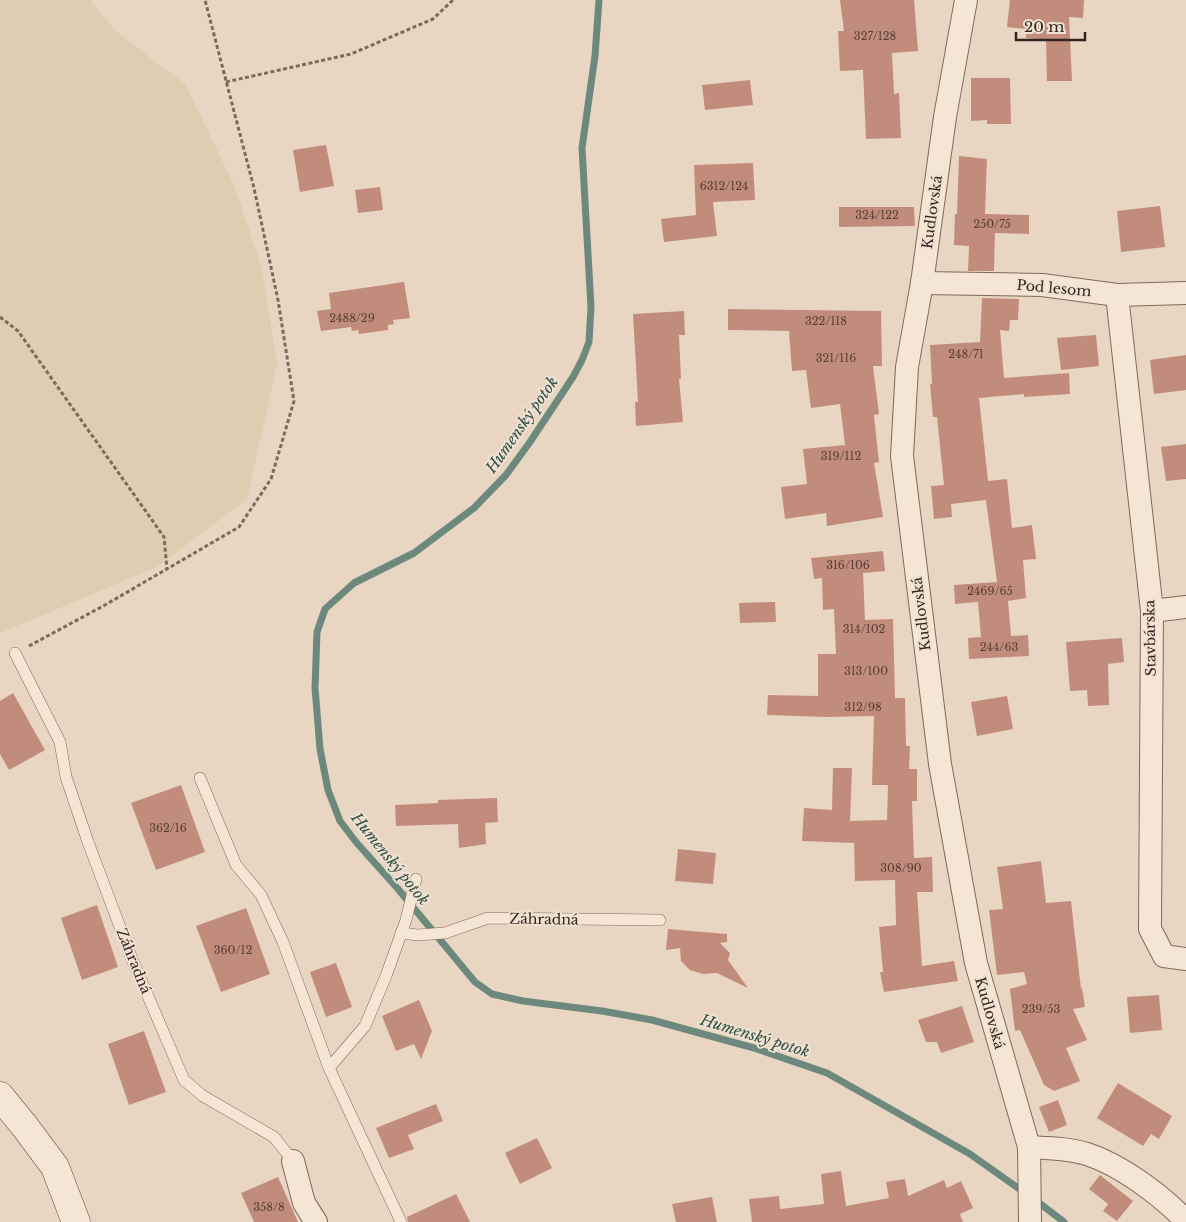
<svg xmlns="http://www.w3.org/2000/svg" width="1186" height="1222" font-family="'Libre Baskerville',serif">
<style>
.farmland{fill:#ddcdb1}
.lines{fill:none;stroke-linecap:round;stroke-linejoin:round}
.stream{stroke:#6d887c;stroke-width:7}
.building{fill:#c28c7d}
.lane-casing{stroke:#80685c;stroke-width:12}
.street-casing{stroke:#80685c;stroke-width:24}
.secondary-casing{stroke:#624a3f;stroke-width:29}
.path{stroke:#80685c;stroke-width:3;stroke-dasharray:4 2.5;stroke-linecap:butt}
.lane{stroke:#f4e5d5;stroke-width:11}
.street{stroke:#f4e5d5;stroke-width:22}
.secondary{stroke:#f4e5d5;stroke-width:28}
.labels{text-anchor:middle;stroke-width:4;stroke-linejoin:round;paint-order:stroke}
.number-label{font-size:11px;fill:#563e36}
.street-label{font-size:14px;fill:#32241e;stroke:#f0e1d1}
.water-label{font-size:15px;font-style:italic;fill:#2f5047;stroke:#f0e1d1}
</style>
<rect width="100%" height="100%" fill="#e8d6c3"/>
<polygon class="farmland" points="0,0 90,0 117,32 185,84 235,187 262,268 277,365 247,499 157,567 0,633"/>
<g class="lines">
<g class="stream">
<polyline points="599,0 595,56 582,148 591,307 589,342 582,360 573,377 530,442 506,475 474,508 414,553 354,583 325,609 317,632 315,688 320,749 328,790 340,821 356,842 398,889 475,982 492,994 523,1001 602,1011 652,1020 754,1048 827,1073 970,1154 1025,1193"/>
<polyline points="1034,1199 1064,1222"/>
</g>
</g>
<g class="building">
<polygon points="840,0 914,0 918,51 892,53 894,94 899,93 901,138 866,139 863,70 840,71 838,31 844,31"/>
<polygon points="1010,0 1084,0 1083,18 1069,17 1072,81 1047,81 1046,40 1026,38 1026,29 1007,27"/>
<polygon points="971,78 1010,78 1011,124 987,124 987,120 971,121"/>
<polygon points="750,80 753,105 705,110 702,85"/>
<polygon points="326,145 334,186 300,192 293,150"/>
<polygon points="959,156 987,159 985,214 1029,215 1029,234 995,233 994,271 968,271 969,246 954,245 955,214 957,214"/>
<polygon points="753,163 755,200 713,202 717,236 664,242 661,219 696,215 694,165"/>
<polygon points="380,187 383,210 358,213 355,190"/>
<polygon points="1160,206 1165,247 1121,252 1117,211"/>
<polygon points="839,207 914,207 915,226 839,227"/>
<polygon points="404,282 410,318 393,320 394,324 388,325 388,330 359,334 358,330 352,331 351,327 321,331 317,311 331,309 329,293"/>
<polygon points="982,298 1019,299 1018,320 1010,320 1009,331 1000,330 1004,378 1069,373 1070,394 1024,397 1024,394 979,398 988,481 1007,479 1012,528 1032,525 1036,559 1023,560 1026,598 1008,601 1011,636 1028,635 1029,656 969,659 968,638 981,637 978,602 955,604 954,585 997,582 986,500 951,504 952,517 934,519 931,486 944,485 937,417 933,417 930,384 932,384 930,345 980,342"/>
<polygon points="728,309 881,311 882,366 873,366 879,414 874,415 879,462 874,463 883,517 827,526 826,513 785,519 781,487 807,484 803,449 845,445 840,404 811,408 806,370 792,371 789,331 728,330"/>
<polygon points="684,311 685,335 679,335 681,379 679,379 683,422 636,426 635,402 638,402 633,314"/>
<polygon points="1096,335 1099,366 1061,370 1057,338"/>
<polygon points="1186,355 1186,390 1154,394 1150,360"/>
<polygon points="1186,444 1186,479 1166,481 1161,447"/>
<polygon points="883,551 885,571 863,573 865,620 893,619 895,698 905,698 906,746 910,746 909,769 917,769 917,801 912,801 914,858 932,857 933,892 917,892 922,966 954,961 958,981 884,992 880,972 883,972 879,927 896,925 895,880 855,881 854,843 802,841 804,808 832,810 833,768 852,768 850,821 887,820 888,785 872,785 874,716 826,717 767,715 768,695 818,696 818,654 836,654 834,609 823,610 822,578 814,579 811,558"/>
<polygon points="775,602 776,622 740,623 739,603"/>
<polygon points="1122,638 1124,662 1108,664 1109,705 1088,706 1087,690 1070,691 1066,642"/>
<polygon points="13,693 45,750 9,770 0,754 0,701"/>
<polygon points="1007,696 1013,729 977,736 971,702"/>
<polygon points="181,785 205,852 156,870 131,803"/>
<polygon points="497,798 498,822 485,823 486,844 459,848 458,824 396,826 395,805 438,803 438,800"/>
<polygon points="678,849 716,853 713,884 675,881"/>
<polygon points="1041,861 1046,903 1071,901 1081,989 1082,988 1085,1007 1073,1009 1087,1040 1066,1048 1080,1081 1054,1091 1044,1085 1020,1030 1015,1031 1010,989 1027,984 1024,972 997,975 989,910 1003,909 997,867"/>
<polygon points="97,905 118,967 82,980 61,918"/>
<polygon points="246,908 270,974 221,992 196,926"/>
<polygon points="668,929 727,934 727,942 720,943 730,953 728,960 748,988 717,973 703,974 690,970 681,961 680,948 666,950"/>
<polygon points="336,963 352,1007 326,1017 310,972"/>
<polygon points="1159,995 1162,1030 1130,1033 1127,997"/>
<polygon points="419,1000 432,1031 421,1059 414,1044 396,1051 382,1016"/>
<polygon points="962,1006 974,1042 941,1053 937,1042 926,1042 918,1020"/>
<polygon points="144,1031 166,1092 129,1105 108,1044"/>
<polygon points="1118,1083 1172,1116 1159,1139 1151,1134 1143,1146 1097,1118"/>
<polygon points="1058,1100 1067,1125 1049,1132 1039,1107"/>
<polygon points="436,1104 443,1121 408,1135 414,1149 389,1158 376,1128"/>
<polygon points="537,1138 552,1168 520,1184 505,1153"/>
<polygon points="841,1171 846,1206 889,1198 886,1182 905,1179 908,1196 944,1180 947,1188 961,1181 973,1208 960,1214 963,1222 752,1222 749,1199 779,1196 780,1209 824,1204 821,1174"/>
<polygon points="1100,1175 1133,1201 1117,1221 1103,1211 1108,1204 1089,1189"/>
<polygon points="278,1177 298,1222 254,1222 241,1193"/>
<polygon points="456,1194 470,1222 408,1222 407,1217"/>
<polygon points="712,1197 717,1222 676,1222 672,1204"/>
</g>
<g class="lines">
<g class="lane-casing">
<g id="lane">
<polyline points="15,653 60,742 66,777 88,842 132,959 184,1080 203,1096 274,1137 293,1161"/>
<polyline points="200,778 236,865 261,895 283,942 329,1068 401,1222"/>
<polyline points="401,933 418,935 445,933 488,918 660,920"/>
<polyline points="329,1068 365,1026 386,976 406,920 416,879"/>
</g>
</g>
<g class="street-casing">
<g id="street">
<polyline points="966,0 945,117 922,283 907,367 902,456 940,764 976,963 1029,1147 1030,1222"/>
<polyline points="922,283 1042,285 1117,295 1186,293"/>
<polyline points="1117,295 1152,611 1150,929 1164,956 1186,959"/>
<polyline points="1152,611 1186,607"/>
<path d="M1029,1147c19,1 39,1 58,7 34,11 74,41 99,67"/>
<polyline points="293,1161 304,1203 316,1222"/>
</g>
</g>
<g class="secondary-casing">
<polyline id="secondary" points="0,1096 26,1128 55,1167 76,1222"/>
</g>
<g class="path">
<polyline points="226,82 351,54 433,19 453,0"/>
<polyline points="0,317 18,331 164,537 167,569"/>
<polyline points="29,646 105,605 239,527 271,479 294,401 278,300 254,188 205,0"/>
</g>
<use href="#lane" class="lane"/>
<use href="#street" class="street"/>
<use href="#secondary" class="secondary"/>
</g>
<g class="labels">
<g class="number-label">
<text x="875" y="40">327/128</text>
<text x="724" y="190">6312/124</text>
<text x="877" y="219">324/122</text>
<text x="992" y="228">250/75</text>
<text x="352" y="322">2488/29</text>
<text x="826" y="325">322/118</text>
<text x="966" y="358">248/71</text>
<text x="836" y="362">321/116</text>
<text x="841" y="460">319/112</text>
<text x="848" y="569">316/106</text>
<text x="990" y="595">2469/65</text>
<text x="864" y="633">314/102</text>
<text x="999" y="651">244/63</text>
<text x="866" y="675">313/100</text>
<text x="863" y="711">312/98</text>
<text x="168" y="832">362/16</text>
<text x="901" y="872">308/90</text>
<text x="233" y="954">360/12</text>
<text x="1041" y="1013">239/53</text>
<text x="269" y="1211">358/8</text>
</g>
<g class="street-label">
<text transform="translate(932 212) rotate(-82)" y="5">Kudlovská</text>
<text transform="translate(1054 288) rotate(5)" y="5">Pod lesom</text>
<text transform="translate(921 614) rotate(-97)" y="5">Kudlovská</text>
<text transform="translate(1150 638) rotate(-91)" y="5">Stavbárska</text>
<text transform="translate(544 919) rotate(1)" y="5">Záhradná</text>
<text transform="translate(134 961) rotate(68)" y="5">Záhradná</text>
<text transform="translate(990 1013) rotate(74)" y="5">Kudlovská</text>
</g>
<g class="water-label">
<text transform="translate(522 425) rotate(-55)" y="5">Humenský potok</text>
<text transform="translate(390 859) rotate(51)" y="5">Humenský potok</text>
<text transform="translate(755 1036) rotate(17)" y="5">Humenský potok</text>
</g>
</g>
<path d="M1016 32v8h69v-8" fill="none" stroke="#32241e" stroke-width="2.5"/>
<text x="1024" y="32" font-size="15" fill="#32241e" stroke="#f0e1d1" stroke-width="4" paint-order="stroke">20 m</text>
</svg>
